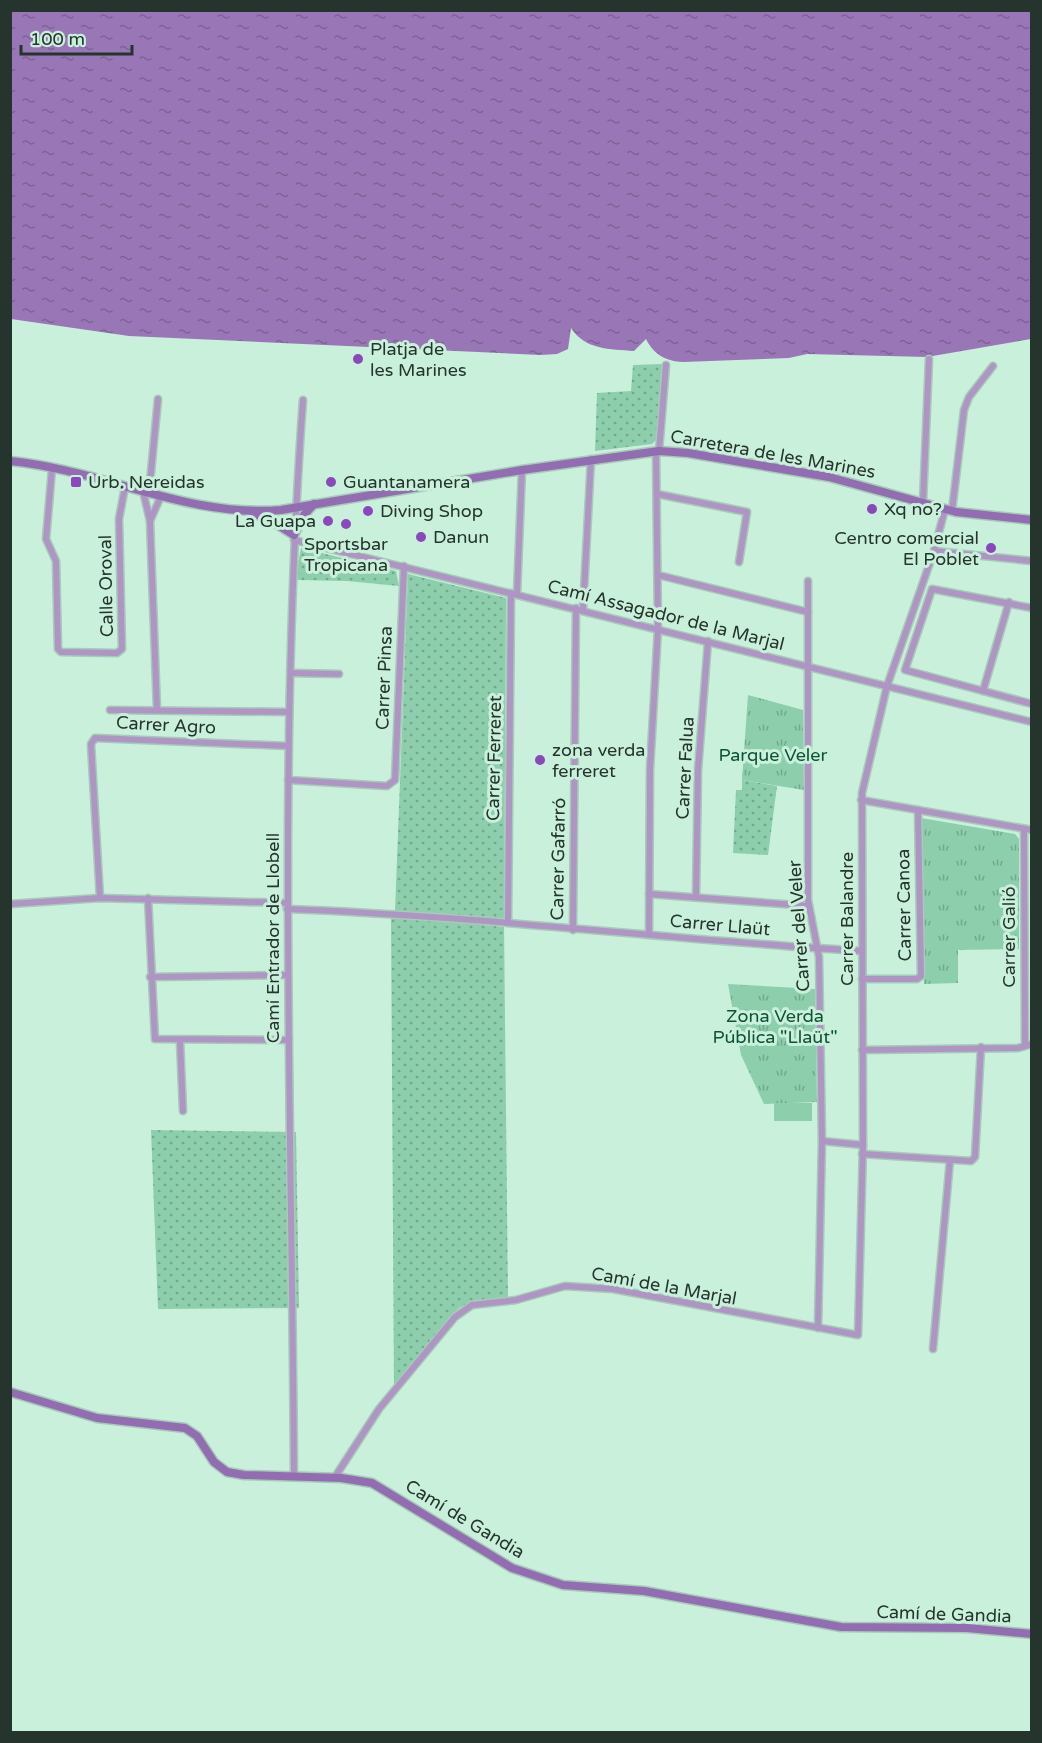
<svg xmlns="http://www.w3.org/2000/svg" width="1042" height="1743" font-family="'Varela Round',sans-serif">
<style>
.grass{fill:url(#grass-dots)}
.park{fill:url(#park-tufts)}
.pitch{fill:#8dceac}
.water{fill:url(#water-ripples)}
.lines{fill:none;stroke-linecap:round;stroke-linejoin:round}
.street-casing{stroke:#a8cab8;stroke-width:9}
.secondary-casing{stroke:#a8cab8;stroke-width:11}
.street{stroke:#ae95c4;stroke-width:6}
.secondary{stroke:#926db2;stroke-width:8}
.poi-dot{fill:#8b48bc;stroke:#c9f0db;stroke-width:2}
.labels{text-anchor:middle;stroke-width:6;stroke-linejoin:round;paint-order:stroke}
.poi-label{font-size:18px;fill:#25342c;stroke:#c9f0db;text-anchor:start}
.street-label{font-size:18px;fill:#25342c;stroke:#c9f0db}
.park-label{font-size:18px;fill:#0f5136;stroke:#c9f0db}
</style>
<defs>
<pattern id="grass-dots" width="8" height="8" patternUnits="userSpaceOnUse" patternTransform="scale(1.5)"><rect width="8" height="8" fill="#8dceac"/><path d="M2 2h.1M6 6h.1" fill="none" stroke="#73a88c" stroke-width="1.8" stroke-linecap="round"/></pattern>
<pattern id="park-tufts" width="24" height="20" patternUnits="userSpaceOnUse" patternTransform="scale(1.5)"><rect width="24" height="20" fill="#8dceac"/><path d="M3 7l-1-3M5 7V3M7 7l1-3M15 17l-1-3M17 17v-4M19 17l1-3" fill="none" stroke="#73a88c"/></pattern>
<pattern id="water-ripples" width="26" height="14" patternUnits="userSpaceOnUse" patternTransform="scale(1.5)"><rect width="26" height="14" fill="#9977b6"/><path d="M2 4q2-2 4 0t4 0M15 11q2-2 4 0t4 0" fill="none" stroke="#7d6294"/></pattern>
</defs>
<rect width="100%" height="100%" fill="#c9f0db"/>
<g class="grass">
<polygon points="663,364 658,438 652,444 595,451 597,393 631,391 633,365"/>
<polygon points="301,548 396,571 399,586 347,581 298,580 295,578"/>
<polygon points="408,574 506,598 504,920 395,911"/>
<polygon points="742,780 777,786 768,855 733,853 736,790 742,790"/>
<polygon points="391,915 504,927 508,1299 476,1300 459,1308 394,1386"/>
<polygon points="151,1130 296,1132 299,1308 158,1309"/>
</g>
<g class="park">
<polygon points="748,695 803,710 804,790 742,780"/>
<polygon points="921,818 1015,834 1019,839 1019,949 958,950 958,983 924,984"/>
<polygon points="728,984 815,989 817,1102 764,1104 741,1055"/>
</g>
<rect class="pitch" x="774" y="1103" width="38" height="18"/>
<path class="water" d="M11,11h1020v328l-104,18 -120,-3 -18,4 -106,4c-17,-1 -29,-7 -37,-23l-12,12c-24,-2 -49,-1 -63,-23l-3,21 -11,5 -17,1 -411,-19 -118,-17z"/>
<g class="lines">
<g class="street-casing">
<g id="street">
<polyline points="659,451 666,365"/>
<polyline points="52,469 46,539 56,561 58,649 61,652 117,653 122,649 119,519 125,487"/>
<polyline points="143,491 150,521 157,710"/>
<polyline points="149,493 158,399"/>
<polyline points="657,494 747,512 739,562"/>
<polyline points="923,502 929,359"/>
<polyline points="952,511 964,410 969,397 993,366"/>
<polyline points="150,521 161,496"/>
<polyline points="294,540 1032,722"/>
<polyline points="934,551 1032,561"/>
<polyline points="658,575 808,612"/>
<polyline points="808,581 808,900 819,957 822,1141 818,1328"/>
<polyline points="517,594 522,470"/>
<polyline points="1032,608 932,589 905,670 1032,704"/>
<polyline points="583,610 591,459"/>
<polyline points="291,673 339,674"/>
<polyline points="983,691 1009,602"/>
<polyline points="110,710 289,712"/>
<polyline points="288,780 387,786 395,780 404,566"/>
<polyline points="861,800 1032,830"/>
<polyline points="1024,829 1025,1044"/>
<polyline points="649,894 809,906"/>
<polyline points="696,897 698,770 708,641"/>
<polyline points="100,898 91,744 95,738 288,746"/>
<polyline points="148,898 155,1039 289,1040"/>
<polyline points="10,904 100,898 287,903"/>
<path d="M287,909c192,7 383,31 575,42"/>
<polyline points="508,923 511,593"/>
<polyline points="573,930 576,608"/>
<polyline points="649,934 650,769 658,628 656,451"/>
<polyline points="150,977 288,975"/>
<polyline points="862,979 917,979 921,976 918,810"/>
<polyline points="180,1041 183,1111"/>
<polyline points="862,1050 1018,1048 1032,1044"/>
<polyline points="822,1141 863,1145"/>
<polyline points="862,1154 971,1161 975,1157 981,1047"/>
<polyline points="933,1349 950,1160"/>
<path d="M294,1477c-2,-360 -17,-719 9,-1077"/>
<polyline points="335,1477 379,1409 455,1317 472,1305 516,1300 565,1286 613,1289 858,1335 863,1145 862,793 887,686 934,551 945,509"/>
</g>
</g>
<g class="secondary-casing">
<g id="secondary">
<path d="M10,461c92,9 178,57 271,49l241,-40 137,-19 29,2 141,24 127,35 76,8"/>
<polyline points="253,514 267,518 294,535 304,515 314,504"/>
<polyline points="10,1392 97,1418 185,1428 197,1436 214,1462 227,1472 244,1475 341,1478 372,1483 512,1568 563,1585 644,1591 841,1627 967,1628 1032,1634"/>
</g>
</g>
<use href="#street" class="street"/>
<use href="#secondary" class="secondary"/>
</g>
<g class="poi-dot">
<circle cx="358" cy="359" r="6"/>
<rect x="70" y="476" width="12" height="12" rx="3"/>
<circle cx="331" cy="482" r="6"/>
<circle cx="872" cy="509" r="6"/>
<circle cx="368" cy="511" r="6"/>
<circle cx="328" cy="521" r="6"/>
<circle cx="346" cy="524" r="6"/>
<circle cx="421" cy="537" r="6"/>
<circle cx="991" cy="548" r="6"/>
<circle cx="540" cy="760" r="6"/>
</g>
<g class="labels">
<g class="poi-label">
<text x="370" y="355">Platja de<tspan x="370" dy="21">les Marines</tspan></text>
<text x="88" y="488">Urb. Nereidas</text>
<text x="343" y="488">Guantanamera</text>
<text x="884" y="515">Xq no?</text>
<text x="380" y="517">Diving Shop</text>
<text x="316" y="527" text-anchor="end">La Guapa</text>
<text x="433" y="543">Danun</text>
<text x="979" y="544" text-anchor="end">Centro comercial<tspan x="979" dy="21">El Poblet</tspan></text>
<text x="346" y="550" text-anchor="middle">Sportsbar<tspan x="346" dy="21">Tropicana</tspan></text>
<text x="552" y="756">zona verda<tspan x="552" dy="21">ferreret</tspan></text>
</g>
<g class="street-label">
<text transform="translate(773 454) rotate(10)" y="6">Carretera de les Marines</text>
<text transform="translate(106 586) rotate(-91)" y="6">Calle Oroval</text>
<text transform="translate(666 615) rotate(14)" y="6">Camí Assagador de la Marjal</text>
<text transform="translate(384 678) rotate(-88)" y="6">Carrer Pinsa</text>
<text transform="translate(166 725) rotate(3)" y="6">Carrer Agro</text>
<text transform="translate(494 758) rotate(-89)" y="6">Carrer Ferreret</text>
<text transform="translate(685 768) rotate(-87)" y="6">Carrer Falua</text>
<text transform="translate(558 859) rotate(-89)" y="6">Carrer Gafarró</text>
<text transform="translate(904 905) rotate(-91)" y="6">Carrer Canoa</text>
<text transform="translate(847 919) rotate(-90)" y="6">Carrer Balandre</text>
<text transform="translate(720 925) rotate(5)" y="6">Carrer Llaüt</text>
<text transform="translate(799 926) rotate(-94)" y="6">Carrer del Veler</text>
<text transform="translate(1009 937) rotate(-90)" y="6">Carrer Galió</text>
<text transform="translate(273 938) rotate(-90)" y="6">Camí Entrador de Llobell</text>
<text transform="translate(664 1286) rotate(10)" y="6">Camí de la Marjal</text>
<text transform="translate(465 1519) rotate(31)" y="6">Camí de Gandia</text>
<text transform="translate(944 1614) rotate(2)" y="6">Camí de Gandia</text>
</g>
<g class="park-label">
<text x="773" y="761">Parque Veler</text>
<text x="775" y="1022">Zona Verda<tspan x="775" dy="21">Pública "Llaüt"</tspan></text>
</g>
</g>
<rect width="1042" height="1743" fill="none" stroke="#25342c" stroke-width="24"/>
<path d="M21 45v9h111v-9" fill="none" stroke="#25342c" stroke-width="3"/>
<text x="30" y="45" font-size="18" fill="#25342c" stroke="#c9f0db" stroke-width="4.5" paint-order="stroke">100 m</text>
</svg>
